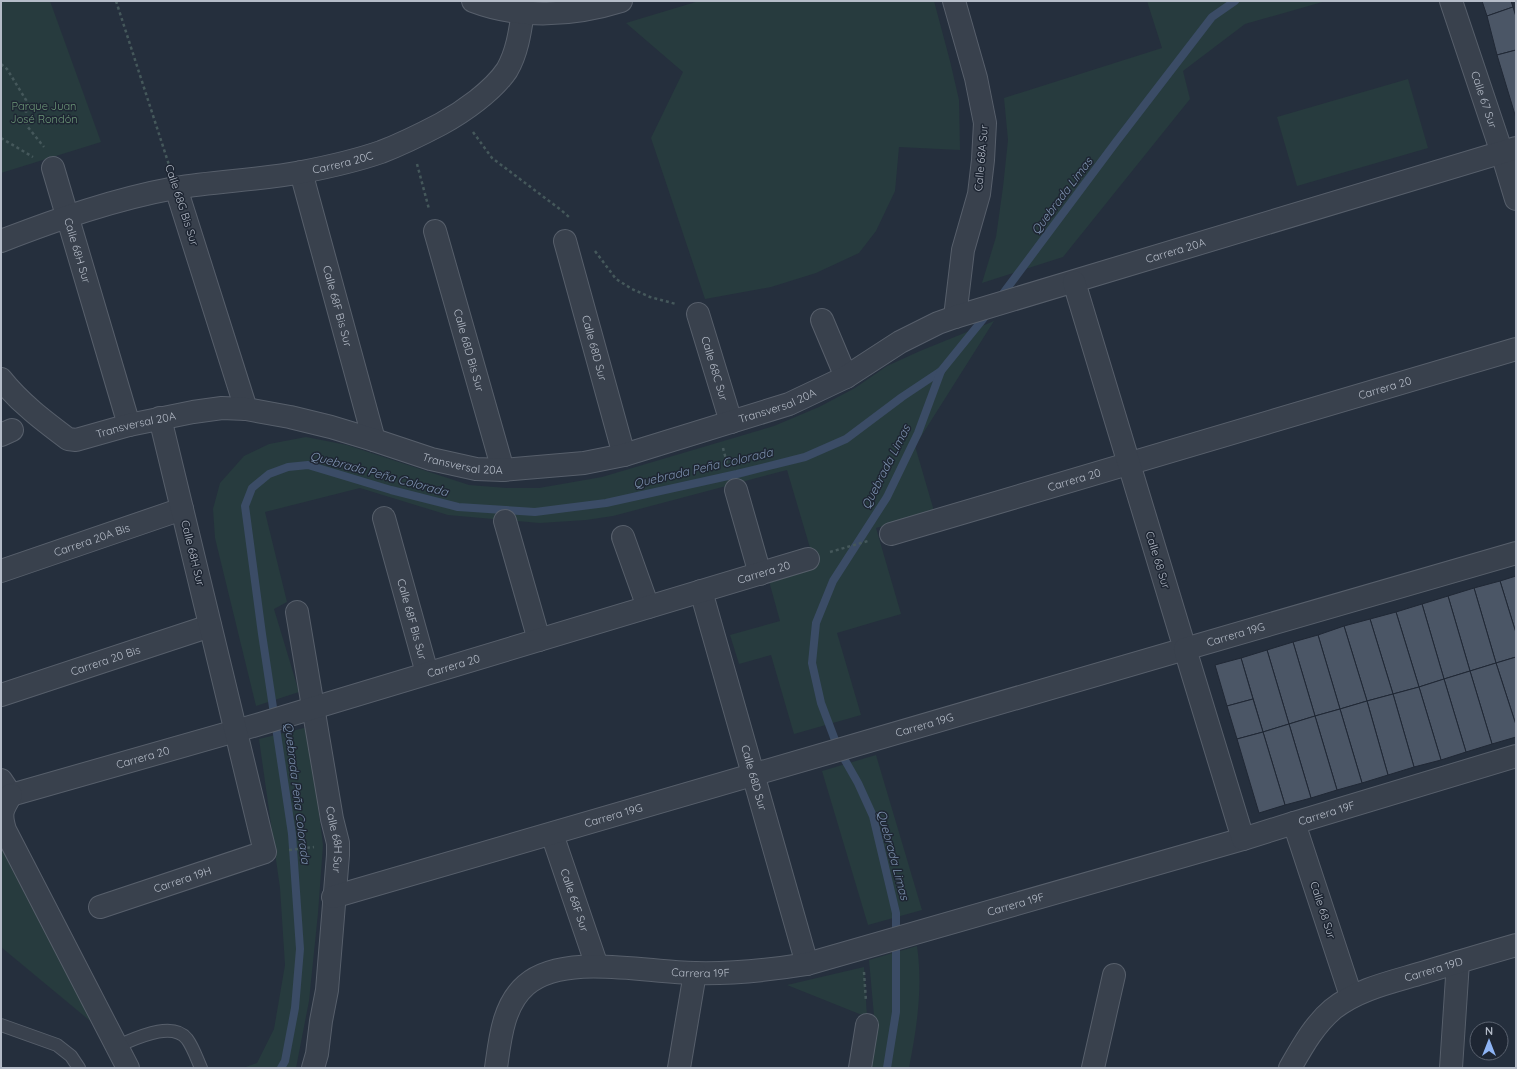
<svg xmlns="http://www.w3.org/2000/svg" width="1517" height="1069" font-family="Quicksand,sans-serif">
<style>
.green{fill:#273b3e}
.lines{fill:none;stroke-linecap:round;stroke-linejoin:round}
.stream{stroke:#3b4c66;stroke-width:8}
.building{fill:#4b5666;stroke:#202835}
.service-casing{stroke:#575f6b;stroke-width:14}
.minor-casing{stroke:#575f6b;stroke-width:24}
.tertiary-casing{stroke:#575f6b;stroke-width:24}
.path{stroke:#45585b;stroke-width:2.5;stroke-dasharray:3 3;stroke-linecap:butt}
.service{stroke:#39414d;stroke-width:12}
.minor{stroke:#39414d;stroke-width:22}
.tertiary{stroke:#39414d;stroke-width:22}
.labels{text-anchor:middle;stroke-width:3;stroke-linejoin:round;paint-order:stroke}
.street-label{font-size:11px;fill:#b5bcc8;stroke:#1e2633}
.park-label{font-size:11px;fill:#6d9878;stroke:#1e2633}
.water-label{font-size:12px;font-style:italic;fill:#7d92af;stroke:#1e2633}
</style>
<rect width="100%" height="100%" fill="#252f3d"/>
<g class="green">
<polygon points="1,1 50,1 101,142 1,173"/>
<polygon points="699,1 934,1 950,61 959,100 960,150 899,147 895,191 876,231 859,253 816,273 771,287 705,299 651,138 683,72 626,23"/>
<polygon points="1147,1 1326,1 1245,24 1183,71 1190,99 1063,257 982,283 996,237 1003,187 1008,140 1004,98 1162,48"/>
<polygon points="1408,79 1428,148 1297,186 1277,117"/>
<polygon points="994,321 915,446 934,511 876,528 901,614 837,633 861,715 794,734 771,655 739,664 730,635 780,621 769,581 816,568 787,470 613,516 586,520 540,523 448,515 360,488 265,512 287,602 274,609 299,692 256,706 215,538 213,509 220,483 244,456 269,444 306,437 347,445 469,485 507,488 539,488 602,477 774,426 819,407 855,388 887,366 920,351"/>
<polygon points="308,727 323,845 318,913 309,1001 296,1068 243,1068 257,1063 274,1029 285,965 280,888 259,739"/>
<polygon points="876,755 922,910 868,925 822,771"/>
<polygon points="1,813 112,1039 1,947"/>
<path d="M917,946c6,42 0,80 -8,122h-41l7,-41 -6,-67z"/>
<polygon points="864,967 867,1017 787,985"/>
</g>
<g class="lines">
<g class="stream">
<polyline points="999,299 1116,142 1212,17 1235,1"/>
<polyline points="281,1068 285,1061 295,1008 300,949 292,834 262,634 245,506 252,488 269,474 288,467 308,465 391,490 458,507 535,512 606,503 737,474 805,457 846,439 902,397 941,371"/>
<polyline points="887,1068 896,1012 896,913 873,816 858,783 838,748 821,703 812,663 816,623 833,581 887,497 918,433 941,371 988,313"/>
</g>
</g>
<g class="building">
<polygon points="1482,1 1511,1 1513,7 1487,16"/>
<polygon points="1513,7 1516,17 1516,50 1497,55 1487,16"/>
<polygon points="1516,50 1516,118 1497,55"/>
<polygon points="1516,576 1516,633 1500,581"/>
<polygon points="1500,581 1516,633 1516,657 1496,663 1474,588"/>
<polygon points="1474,588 1496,663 1470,671 1448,596"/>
<polygon points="1448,596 1470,671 1444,679 1422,604"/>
<polygon points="1422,604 1444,679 1419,687 1396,612"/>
<polygon points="1396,612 1419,687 1393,694 1370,619"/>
<polygon points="1370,619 1393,694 1367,701 1344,626"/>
<polygon points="1344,626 1367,701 1340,709 1318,635"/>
<polygon points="1318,635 1340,709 1315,716 1293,642"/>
<polygon points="1293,642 1315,716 1289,724 1267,650"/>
<polygon points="1267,650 1289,724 1263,732 1241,658"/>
<polygon points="1516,657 1516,725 1496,663"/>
<polygon points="1241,658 1253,699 1227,706 1215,665"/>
<polygon points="1496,663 1516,725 1516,737 1492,744 1470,671"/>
<polygon points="1470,671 1492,744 1466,752 1444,679"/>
<polygon points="1444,679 1466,752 1441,760 1419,687"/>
<polygon points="1419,687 1441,760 1414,767 1393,694"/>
<polygon points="1393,694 1414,767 1388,775 1367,701"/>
<polygon points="1253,699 1263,732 1237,739 1227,706"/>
<polygon points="1367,701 1388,775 1362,783 1340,709"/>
<polygon points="1340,709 1362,783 1337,790 1315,716"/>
<polygon points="1315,716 1337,790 1311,798 1289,724"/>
<polygon points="1289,724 1311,798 1285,805 1263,732"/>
<polygon points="1263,732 1285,805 1259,813 1237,739"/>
</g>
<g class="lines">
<g class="service-casing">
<g id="service">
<polyline points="1,1025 57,1045 71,1056 79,1068"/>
<path d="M117,1046c18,-7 55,-26 70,-7 6,8 10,20 14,29"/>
</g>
</g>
<g class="minor-casing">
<g id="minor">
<polyline points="954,1 976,78 985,123 983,160 979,194 963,250 955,317"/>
<path id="s1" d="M1451,1l51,152 14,46"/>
<path id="s2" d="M53,168l76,257"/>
<path id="s3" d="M301,172l73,268"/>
<polyline points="176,188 246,409"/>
<path id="s4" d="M435,231l68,239"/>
<path id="s5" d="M1,241c57,-22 114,-42 174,-53 42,-7 85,-8 127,-16 26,-5 53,-11 79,-20 21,-8 41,-18 60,-28 22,-12 52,-33 66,-54 10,-17 13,-38 16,-58"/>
<path id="s6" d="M565,241l59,214"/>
<path id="s7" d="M698,314l33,108"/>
<polyline points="822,320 846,377"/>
<path id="s8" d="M1,379c19,24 43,42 67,60l8,1 53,-15 64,-13 29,-4 24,1 44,8 41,10 43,13 57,19 45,10 27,1 81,-7 40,-8 165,-51 57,-27 54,-35 38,-19 17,-6 561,-169"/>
<polyline points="1,435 12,430"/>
<polyline points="736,490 760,574"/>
<path id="s9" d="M384,518l43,155"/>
<polyline points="505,521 539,640"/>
<path id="s10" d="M891,534l625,-185"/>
<polyline points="623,537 648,607"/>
<path id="s11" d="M1,571l181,-62"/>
<path id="s12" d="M701,591l106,373"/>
<path id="s13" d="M297,612l35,207 6,24v12l-11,135 -6,31 -4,33 -4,14"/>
<path id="s14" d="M1,695l209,-69"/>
<polyline points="1,780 11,795"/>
<path id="s15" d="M11,795l249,-71 548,-165"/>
<path d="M11,795c-9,15 -11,18 -6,35l123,238"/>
<path id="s16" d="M1294,823l222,-67"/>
<path id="s17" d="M552,834l45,132"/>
<path id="s18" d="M333,897l852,-248 -111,-367"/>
<path id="s19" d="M100,907l165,-55 -105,-434"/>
<path id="s20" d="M496,1068c4,-29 7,-63 30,-83 38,-33 122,-12 169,-12 38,1 75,-3 112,-9l436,-125"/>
<polyline points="679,1068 695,973"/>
<polyline points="860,1068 867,1025"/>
<polyline points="1093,1068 1114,975"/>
<polyline points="1451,1068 1458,962"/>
</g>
</g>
<g class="tertiary-casing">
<g id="tertiary">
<path d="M473,1c47,18 100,15 148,0"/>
<path id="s21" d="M1351,996l-57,-173 -51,16 -58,-190 331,-96"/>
<path id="s22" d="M1290,1068c12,-21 24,-43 43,-59 25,-20 59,-27 89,-36 32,-10 63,-19 94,-28"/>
</g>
</g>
<g class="path">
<polyline points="116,1 169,165"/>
<polyline points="1,64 7,69 26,100 26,120 27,126 44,147"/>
<polyline points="473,132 492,158 561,210 569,217"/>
<polyline points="1,138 33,157"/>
<polyline points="417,164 429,209"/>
<polyline points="595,251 616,279 632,289 650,297 676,304"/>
<polyline points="723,448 728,467"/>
<polyline points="830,552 868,541"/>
<polyline points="289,850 314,847"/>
<polyline points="864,972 866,1001"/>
</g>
<use href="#service" class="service"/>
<use href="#minor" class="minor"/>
<use href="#tertiary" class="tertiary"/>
</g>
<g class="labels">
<g class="street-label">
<text dy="4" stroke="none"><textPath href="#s1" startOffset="104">Calle 67 Sur</textPath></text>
<text transform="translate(981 158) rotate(-85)" y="4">Calle 68A Sur</text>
<text dy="4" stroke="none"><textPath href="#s5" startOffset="352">Carrera 20C</textPath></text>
<text transform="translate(182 205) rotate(72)" y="4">Calle 68G Bis Sur</text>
<text dy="4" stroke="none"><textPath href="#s2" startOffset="86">Calle 68H Sur</textPath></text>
<text dy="4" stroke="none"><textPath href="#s8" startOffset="1250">Carrera 20A</textPath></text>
<text dy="4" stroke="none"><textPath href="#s3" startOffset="139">Calle 68F Bis Sur</textPath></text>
<text dy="4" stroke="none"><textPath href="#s6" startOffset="111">Calle 68D Sur</textPath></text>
<text dy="4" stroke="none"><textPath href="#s4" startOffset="124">Calle 68D Bis Sur</textPath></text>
<text dy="4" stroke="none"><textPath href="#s7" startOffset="57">Calle 68C Sur</textPath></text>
<text dy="4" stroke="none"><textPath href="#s10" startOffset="515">Carrera 20</textPath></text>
<text dy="4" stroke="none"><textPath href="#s8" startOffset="820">Transversal 20A</textPath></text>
<text dy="4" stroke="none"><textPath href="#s8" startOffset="160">Transversal 20A</textPath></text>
<text dy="4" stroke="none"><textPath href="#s8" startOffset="496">Transversal 20A</textPath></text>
<text dy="4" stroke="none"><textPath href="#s10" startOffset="191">Carrera 20</textPath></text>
<text dy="4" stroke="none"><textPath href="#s11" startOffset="96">Carrera 20A Bis</textPath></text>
<text transform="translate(193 553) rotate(76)" y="4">Calle 68H Sur</text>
<text transform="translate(1158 560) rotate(73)" y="4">Calle 68 Sur</text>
<text dy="4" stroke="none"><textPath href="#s15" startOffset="785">Carrera 20</textPath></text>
<text dy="4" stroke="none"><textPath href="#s9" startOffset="105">Calle 68F Bis Sur</textPath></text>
<text dy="4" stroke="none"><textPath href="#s21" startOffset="487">Carrera 19G</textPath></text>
<text dy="4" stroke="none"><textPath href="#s14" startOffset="110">Carrera 20 Bis</textPath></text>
<text dy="4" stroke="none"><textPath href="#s15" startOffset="461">Carrera 20</textPath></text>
<text dy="4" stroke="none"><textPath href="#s18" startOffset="616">Carrera 19G</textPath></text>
<text dy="4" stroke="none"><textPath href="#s15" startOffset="137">Carrera 20</textPath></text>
<text dy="4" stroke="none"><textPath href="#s12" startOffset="194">Calle 68D Sur</textPath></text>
<text dy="4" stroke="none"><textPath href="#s16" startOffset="34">Carrera 19F</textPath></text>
<text dy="4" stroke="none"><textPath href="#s18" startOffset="292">Carrera 19G</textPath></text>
<text dy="4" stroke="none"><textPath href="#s13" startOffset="231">Calle 68H Sur</textPath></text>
<text dy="4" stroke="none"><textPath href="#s19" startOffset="87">Carrera 19H</textPath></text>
<text dy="4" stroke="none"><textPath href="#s17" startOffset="70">Calle 68F Sur</textPath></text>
<text dy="4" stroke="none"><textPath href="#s20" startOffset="593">Carrera 19F</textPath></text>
<text transform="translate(1323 910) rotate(72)" y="4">Calle 68 Sur</text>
<text dy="4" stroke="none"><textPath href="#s22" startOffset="182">Carrera 19D</textPath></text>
<text dy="4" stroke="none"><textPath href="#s20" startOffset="269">Carrera 19F</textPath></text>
</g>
<g class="park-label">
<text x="44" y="110">Parque Juan<tspan x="44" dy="13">José Rondón</tspan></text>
</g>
<g class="water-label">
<text transform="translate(1062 196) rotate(-53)" y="4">Quebrada Limas</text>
<text transform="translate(886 467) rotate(-63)" y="4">Quebrada Limas</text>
<text transform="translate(703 468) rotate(-13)" y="4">Quebrada Peña Colorada</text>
<text transform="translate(379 474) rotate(15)" y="4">Quebrada Peña Colorada</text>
<text transform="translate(297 793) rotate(83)" y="4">Quebrada Peña Colorada</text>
<text transform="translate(893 855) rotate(75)" y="4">Quebrada Limas</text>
</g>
</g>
<rect width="1517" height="1069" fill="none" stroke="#b5bcc8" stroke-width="4"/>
<g transform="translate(1489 1041)"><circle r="19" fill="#1e2633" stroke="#5a626f"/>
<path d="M0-3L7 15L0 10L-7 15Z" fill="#8eb4f4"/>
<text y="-6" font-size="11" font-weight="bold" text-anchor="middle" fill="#b5bcc8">N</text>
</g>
</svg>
